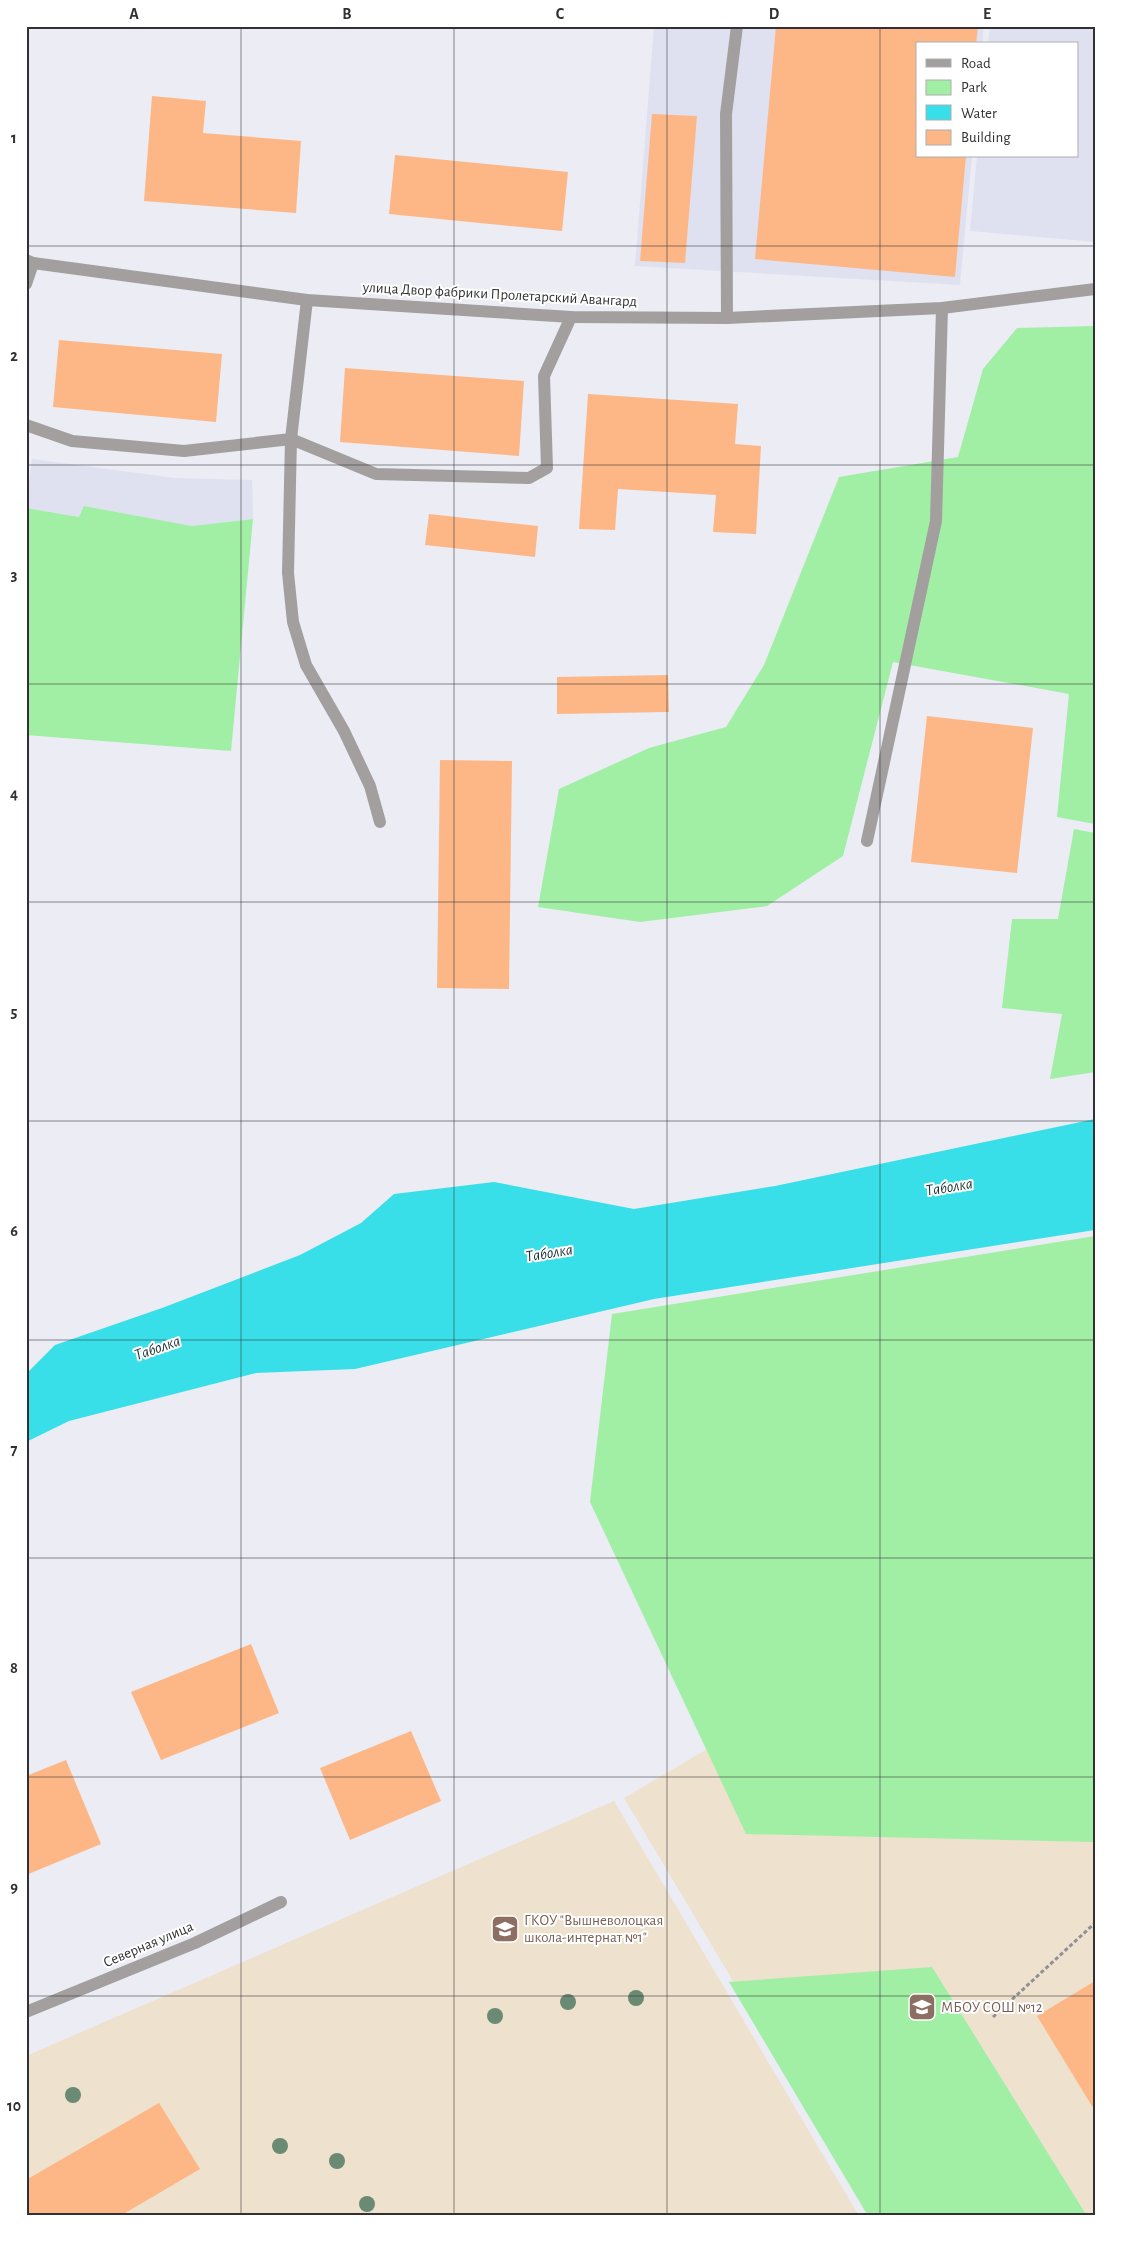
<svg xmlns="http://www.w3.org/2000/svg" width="1121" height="2242" font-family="'Alegreya Sans',sans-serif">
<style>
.built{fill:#dfe1f0}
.education{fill:#eee1cd}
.green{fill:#a0efa4}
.water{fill:#39dfe8}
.building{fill:#fdb786}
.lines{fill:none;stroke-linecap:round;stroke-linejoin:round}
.path{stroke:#909096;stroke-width:3;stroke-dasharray:4 2.5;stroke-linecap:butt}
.minor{stroke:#a39f9f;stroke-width:12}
.tree{fill:#6a8a73}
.grid{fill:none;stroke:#313134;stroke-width:1;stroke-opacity:0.55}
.labels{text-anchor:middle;stroke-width:4;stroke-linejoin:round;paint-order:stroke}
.street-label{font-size:15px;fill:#313134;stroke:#fff}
.education-label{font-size:15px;fill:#785e54;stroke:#fff;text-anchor:start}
.water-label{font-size:16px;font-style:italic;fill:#173133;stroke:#fff}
.neatline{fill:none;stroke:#313134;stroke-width:2}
.grid-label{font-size:16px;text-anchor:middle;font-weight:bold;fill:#313134}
</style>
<rect width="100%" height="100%" fill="#ebecf4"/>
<g class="built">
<polygon points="654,26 984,26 982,44 917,44 917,156 972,156 960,285 635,266"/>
<polygon points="990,26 1095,26 1095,242 970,231 977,156 1077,156 1077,44 988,44"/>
<polygon points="32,459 175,478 252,480 253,519 192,526 84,506 80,517 26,508"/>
</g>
<g class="education">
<polygon points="1095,1521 1095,2216 873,2216 624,1798"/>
<polygon points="614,1801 859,2216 26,2216 26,2056"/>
</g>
<g class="green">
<polygon points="1095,326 1095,824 1057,817 1069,694 893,662 843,856 767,906 640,922 538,907 559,789 649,748 726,727 764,665 839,477 958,457 983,369 1017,328"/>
<polygon points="84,506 192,526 253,519 231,751 26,735 26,508 79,517"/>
<polygon points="1074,829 1095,833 1095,1072 1050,1079 1062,1014 1002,1008 1012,919 1058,919"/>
<polygon points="1095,1236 1095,1842 746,1834 590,1502 612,1314"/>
<polygon points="932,1967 1087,2216 868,2216 729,1982"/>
</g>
<polygon class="water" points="1095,1119 1095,1230 654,1299 355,1369 256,1373 69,1421 26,1442 26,1374 55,1345 162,1308 300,1255 361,1223 394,1194 494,1182 634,1209 775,1186"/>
<g class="building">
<polygon points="776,26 978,26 976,44 917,44 917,156 966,156 955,277 755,259"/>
<polygon points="152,96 206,101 203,133 301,141 296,213 144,201"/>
<polygon points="652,114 697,116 685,263 640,261"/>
<polygon points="395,155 568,172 562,231 389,214"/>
<polygon points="59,340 222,354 216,422 53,407"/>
<polygon points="345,368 524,381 519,456 340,442"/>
<polygon points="588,394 738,404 735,444 761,446 756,534 713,532 716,495 618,489 615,530 579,529"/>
<polygon points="429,514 538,526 535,557 425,545"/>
<polygon points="668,675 669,712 557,714 557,677"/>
<polygon points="927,716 1033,728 1017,873 911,862"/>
<polygon points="440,760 512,761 509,989 437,988"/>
<polygon points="251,1644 279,1713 161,1760 131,1692"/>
<polygon points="411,1731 441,1801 350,1840 320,1768"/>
<polygon points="66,1760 101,1844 26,1875 26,1776"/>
<polygon points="1095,1981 1095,2111 1037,2016"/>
<polygon points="159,2103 200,2169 120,2216 26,2216 26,2180"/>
</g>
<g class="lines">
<polyline class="path" points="993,2017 1095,1923"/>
<g class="minor">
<polyline points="26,260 33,263 307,300 571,317 727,318 942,308 1095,289"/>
<polyline points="26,284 33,263"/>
<polyline points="307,300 291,439 288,573 293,622 306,665 344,731 370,786 380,822"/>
<polyline points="727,318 726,114 737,26"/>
<polyline points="26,425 72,441 184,451 291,439 376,474 529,478 547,468 544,376 571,317"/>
<polyline points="867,841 936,521 942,308"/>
<polyline points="26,2012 195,1943 281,1902"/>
</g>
</g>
<g class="tree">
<circle cx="636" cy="1998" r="8"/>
<circle cx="568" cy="2002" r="8"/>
<circle cx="495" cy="2016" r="8"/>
<circle cx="73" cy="2095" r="8"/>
<circle cx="280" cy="2146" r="8"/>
<circle cx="337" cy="2161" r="8"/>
<circle cx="367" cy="2204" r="8"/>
</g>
<path class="grid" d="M241,26v2190M454,26v2190M667,26v2190M880,26v2190M26,246h1069M26,465h1069M26,684h1069M26,902h1069M26,1121h1069M26,1340h1069M26,1558h1069M26,1777h1069M26,1996h1069"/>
<defs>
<g id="school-square" transform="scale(1.4375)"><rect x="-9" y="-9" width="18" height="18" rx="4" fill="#8d6e63" stroke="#fff"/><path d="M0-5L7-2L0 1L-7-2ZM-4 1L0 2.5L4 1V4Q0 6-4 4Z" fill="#fff"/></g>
</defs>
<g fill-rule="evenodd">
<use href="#school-square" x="505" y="1929"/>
<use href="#school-square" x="922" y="2007"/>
</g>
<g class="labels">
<g class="street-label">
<text transform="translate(500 294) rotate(3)" y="5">улица Двор фабрики Пролетарский Авангард</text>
<text transform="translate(148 1944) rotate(-23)" y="5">Северная улица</text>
</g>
<g class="education-label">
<text x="524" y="1925">ГКОУ "Вышневолоцкая<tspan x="524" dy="17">школа-интернат №1"</tspan></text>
<text x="941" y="2012">МБОУ СОШ №12</text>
</g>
<g class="water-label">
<text transform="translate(949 1186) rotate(-9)" y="6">Таболка</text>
<text transform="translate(549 1252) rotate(-9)" y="6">Таболка</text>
<text transform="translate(157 1347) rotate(-19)" y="6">Таболка</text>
</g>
</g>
<rect width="1121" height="2242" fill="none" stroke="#ffffff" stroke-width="55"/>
<rect x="916" y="42" width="162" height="115" fill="#ffffff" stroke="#adadae"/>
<rect x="926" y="59" width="25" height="8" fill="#a39f9f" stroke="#adadae"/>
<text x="961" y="68" font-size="15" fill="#313134">Road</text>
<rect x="926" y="80" width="25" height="15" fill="#a0efa4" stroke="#adadae"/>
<text x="961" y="92" font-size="15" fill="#313134">Park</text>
<rect x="926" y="105" width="25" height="15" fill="#39dfe8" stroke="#adadae"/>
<text x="961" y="118" font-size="15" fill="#313134">Water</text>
<rect x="926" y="130" width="25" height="15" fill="#fdb786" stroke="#adadae"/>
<text x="961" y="142" font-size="15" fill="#313134">Building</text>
<rect x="28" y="28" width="1066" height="2186" class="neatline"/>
<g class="grid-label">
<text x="134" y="19">A</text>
<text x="347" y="19">B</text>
<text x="560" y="19">C</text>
<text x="774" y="19">D</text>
<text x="987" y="19">E</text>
<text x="14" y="143">1</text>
<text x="14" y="361">2</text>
<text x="14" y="580">3</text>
<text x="14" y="799">4</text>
<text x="14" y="1017">5</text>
<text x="14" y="1236">6</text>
<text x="14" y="1455">7</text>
<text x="14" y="1673">8</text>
<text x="14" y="1892">9</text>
<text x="14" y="2111">10</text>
</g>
</svg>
